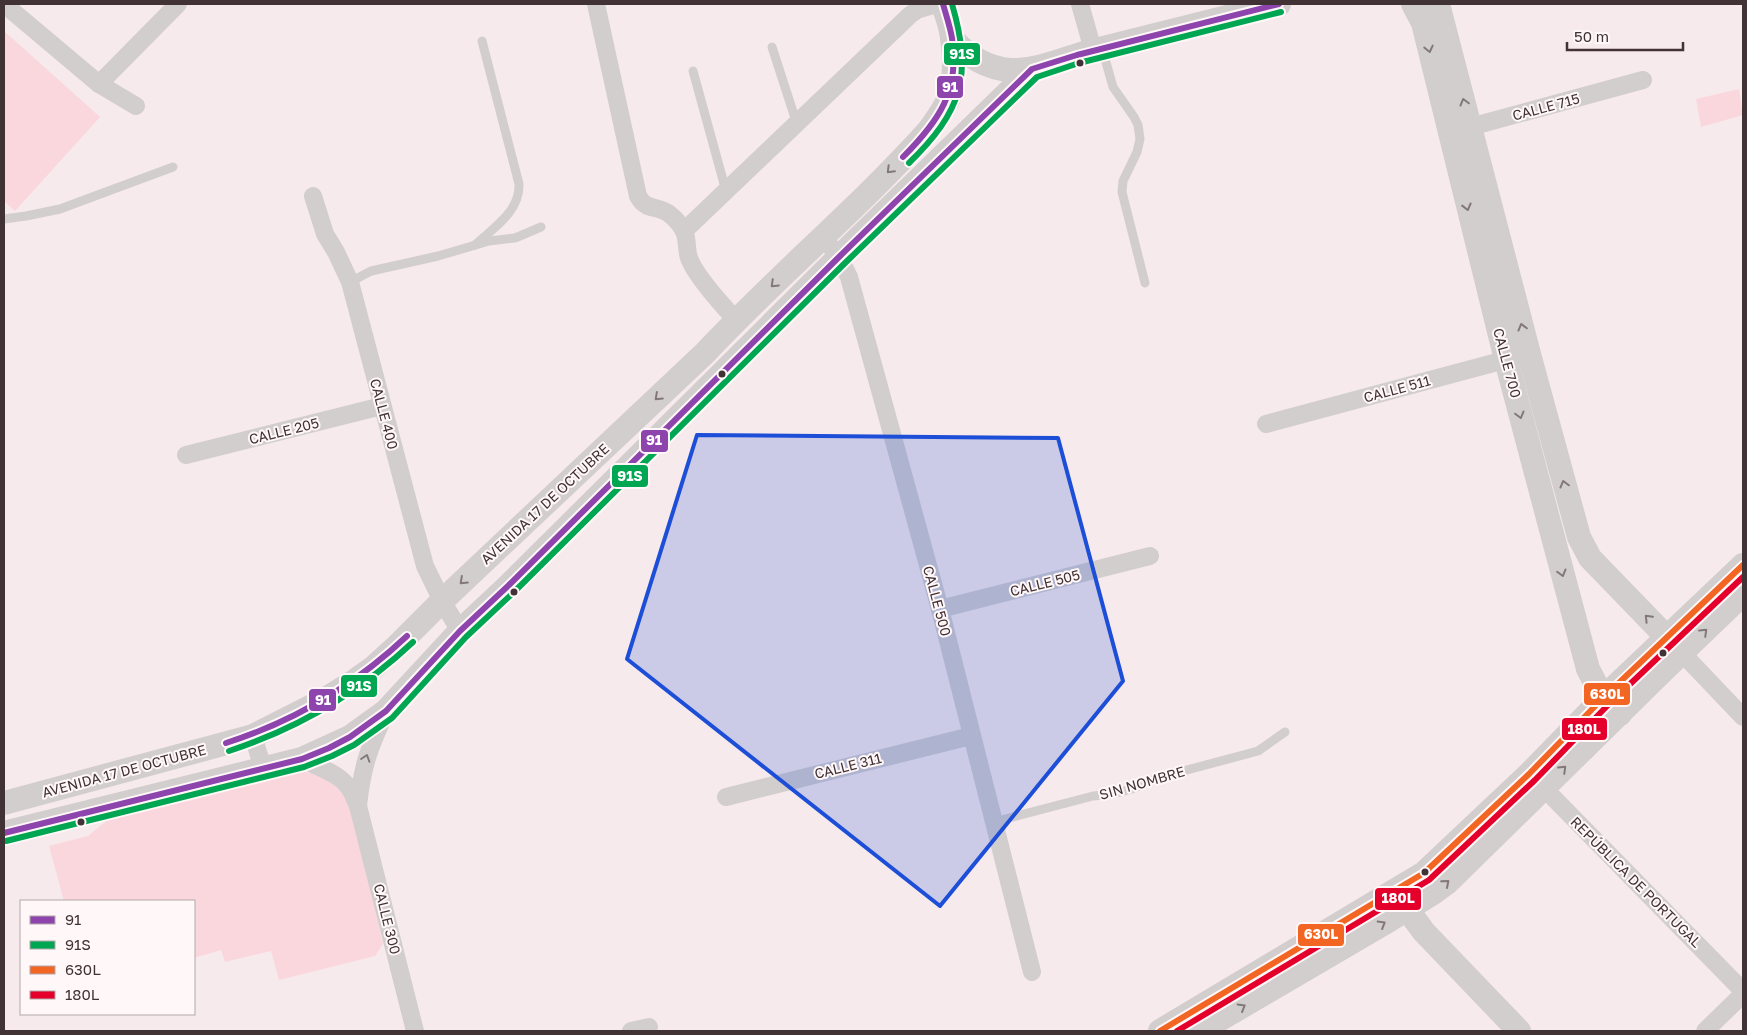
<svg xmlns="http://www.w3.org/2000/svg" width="1747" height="1035" font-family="'Golos Text',sans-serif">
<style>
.green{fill:#fad7dd}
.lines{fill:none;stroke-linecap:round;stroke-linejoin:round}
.lane{stroke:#d3cece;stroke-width:9}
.street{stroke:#d3cece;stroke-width:18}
.secondary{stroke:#d3cece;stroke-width:24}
.bus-1-casing{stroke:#fff7f8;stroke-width:10}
.bus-2-casing{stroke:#fff7f8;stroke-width:10}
.bus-3-casing{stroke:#fff7f8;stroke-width:10}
.bus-4-casing{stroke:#fff7f8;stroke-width:10}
.bus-1{stroke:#8e44ad;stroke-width:6}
.bus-2{stroke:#00a651;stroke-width:6}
.bus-3{stroke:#f26522;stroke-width:6}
.bus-4{stroke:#e4002b;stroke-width:6}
.oneway{stroke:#82787a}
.marked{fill:#1d4ed8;fill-opacity:0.2;stroke:#1d4ed8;stroke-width:4;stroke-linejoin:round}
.bus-dot{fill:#403235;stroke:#fff7f8;stroke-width:2}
.labels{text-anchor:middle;stroke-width:4;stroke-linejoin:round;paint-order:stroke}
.street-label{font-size:14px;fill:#403235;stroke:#fff7f8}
.line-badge{stroke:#fff7f8;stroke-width:2}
.badge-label{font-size:14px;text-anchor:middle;font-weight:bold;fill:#fff}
</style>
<rect width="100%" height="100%" fill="#f7eaec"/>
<g class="green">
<polygon points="4,31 100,117 15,211 4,201"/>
<polygon points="1739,89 1743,115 1701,127 1696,99"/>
<path d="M294,771c28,1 40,11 56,33l33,140 -8,12 -96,24 -8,-29 -46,11 -4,-12 -27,8v-57h-130l-15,-55 39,-10 23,-19z"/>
</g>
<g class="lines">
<g class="lane">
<polyline points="772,47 794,115 800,120"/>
<polyline points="1102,48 1113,87 1134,117 1138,125 1140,139 1137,152 1123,181 1122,192 1145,283"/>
<polyline points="693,71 726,191"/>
<polyline points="4,219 26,216 60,209 173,167"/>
<path d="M475,245c18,-17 45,-33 44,-61l-37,-143"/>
<polyline points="350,282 371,271 438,256 489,241 515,238 541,227"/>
<path d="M994,822l99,-26c21,-1 45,-8 64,-18l101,-27 27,-19"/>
</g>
<g class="street">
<polyline points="4,4 99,84 136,106"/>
<path d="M596,4l42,192c8,15 18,9 30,17 7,5 12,11 16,18"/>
<polyline points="1080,4 1093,50"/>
<polyline points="99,84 178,4"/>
<polyline points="1459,130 1643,80"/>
<polyline points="313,196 325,234 336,252 350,282 425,566 442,601 460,631"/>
<polyline points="823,237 839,257 849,277 940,609 1032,972"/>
<path d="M736,320c-13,-14 -41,-45 -47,-62 -3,-9 -1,-18 -5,-27l226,-216 7,-5 20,-6"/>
<polyline points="1266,424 1516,357"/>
<polyline points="186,455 382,406"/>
<polyline points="940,609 1150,556"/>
<polyline points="1682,653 1743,717"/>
<polyline points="253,736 263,768"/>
<path d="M302,759c16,8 37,14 47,29 4,5 6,12 9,18l57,225"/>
<polyline points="1535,779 1743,991"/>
<polyline points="726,797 971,736"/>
<path d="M358,806c4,-39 11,-59 28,-94"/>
<polyline points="631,1031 649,1027"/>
<polyline points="1705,1031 1743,994"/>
</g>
<g class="secondary">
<polyline points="1413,4 1423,23 1506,360 1588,669 1603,698 1620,714"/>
<polyline points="1438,4 1529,354 1579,537 1590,558 1682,653"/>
<path d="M952,38c15,18 34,30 58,32 28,1 55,-12 81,-19 63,-16 126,-32 188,-47"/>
<path d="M4,803l249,-67 71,-36 29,-18 21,-15 21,-19 47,-47 263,-248c72,-77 154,-145 224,-223 7,-10 14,-19 19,-30 7,-17 7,-44 4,-62 -1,-12 -6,-23 -9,-34"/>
<polyline points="4,833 302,759 350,737 386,711 460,631 508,586 839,257 1032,69"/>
<polyline points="1398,897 1424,932 1519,1031"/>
<polyline points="1160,1031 1424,873 1529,774 1603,698 1743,565"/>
<polyline points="1200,1031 1383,924 1433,893 1448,882 1667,667 1743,594"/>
</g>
<g class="bus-1-casing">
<g id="bus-1">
<path d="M903,157c36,-36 57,-66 49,-119 -2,-12 -6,-23 -9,-34"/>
<path d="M226,743c69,-22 128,-57 181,-107"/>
<polyline points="4,833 302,759 329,748 350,737 386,711 460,631 508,586 839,257 1032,69 1077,55 1279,4"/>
</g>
</g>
<g class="bus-2-casing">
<g id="bus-2">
<path d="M909,163c53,-52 64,-87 43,-159"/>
<path d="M229,751c70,-23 130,-58 184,-109"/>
<polyline points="6,841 304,767 332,756 354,745 392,718 466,637 514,592 845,263 1037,77 1079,63 1281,12"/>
</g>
</g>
<g class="bus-3-casing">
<polyline id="bus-3" points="1160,1031 1424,873 1529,774 1603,698 1743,565"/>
</g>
<g class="bus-4-casing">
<polyline id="bus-4" points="1177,1031 1429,880 1535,780 1609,704 1743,577"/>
</g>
<use href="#bus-1" class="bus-1"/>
<use href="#bus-2" class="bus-2"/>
<use href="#bus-3" class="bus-3"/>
<use href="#bus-4" class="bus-4"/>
</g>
<defs><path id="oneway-chevron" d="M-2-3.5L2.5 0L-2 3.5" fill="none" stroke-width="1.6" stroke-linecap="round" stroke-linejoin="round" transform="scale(1.25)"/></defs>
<g class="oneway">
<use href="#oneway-chevron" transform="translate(1429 49) rotate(77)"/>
<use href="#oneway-chevron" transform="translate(1464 102) rotate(-105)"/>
<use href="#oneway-chevron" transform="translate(890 170) rotate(135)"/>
<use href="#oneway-chevron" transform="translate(1467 207) rotate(76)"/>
<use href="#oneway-chevron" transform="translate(774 284) rotate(136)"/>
<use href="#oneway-chevron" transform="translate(1522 327) rotate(-105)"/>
<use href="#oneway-chevron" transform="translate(658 397) rotate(137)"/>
<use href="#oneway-chevron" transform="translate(1520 415) rotate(75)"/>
<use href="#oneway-chevron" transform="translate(1564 484) rotate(-105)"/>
<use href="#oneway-chevron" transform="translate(1562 573) rotate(75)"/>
<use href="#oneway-chevron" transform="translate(463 581) rotate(137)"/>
<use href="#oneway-chevron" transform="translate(1648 618) rotate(-134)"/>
<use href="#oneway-chevron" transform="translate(1704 632) rotate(-44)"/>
<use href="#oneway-chevron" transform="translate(366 758) rotate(-72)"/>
<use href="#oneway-chevron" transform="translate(1563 769) rotate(-44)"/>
<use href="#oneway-chevron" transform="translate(1446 883) rotate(-41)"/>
<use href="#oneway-chevron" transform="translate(1382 924) rotate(-31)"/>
<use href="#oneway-chevron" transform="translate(1242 1007) rotate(-30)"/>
</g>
<path class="marked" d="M697,435l361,3 65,243 -183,225 -313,-247z"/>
<g class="bus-dot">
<circle cx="1080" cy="63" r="4.5"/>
<circle cx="722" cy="374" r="4.5"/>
<circle cx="514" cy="592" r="4.5"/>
<circle cx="1663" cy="653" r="4.5"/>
<circle cx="81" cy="822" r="4.5"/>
<circle cx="1425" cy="872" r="4.5"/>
</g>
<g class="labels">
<g class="street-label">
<text transform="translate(1546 107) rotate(-15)" y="5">CALLE 715</text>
<text transform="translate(1507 363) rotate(75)" y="5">CALLE 700</text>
<text transform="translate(1397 389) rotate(-15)" y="5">CALLE 511</text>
<text transform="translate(384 414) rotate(75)" y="5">CALLE 400</text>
<text transform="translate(284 431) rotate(-14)" y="5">CALLE 205</text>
<text transform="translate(545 504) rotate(-43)" y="5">AVENIDA 17 DE OCTUBRE</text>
<text transform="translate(1045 583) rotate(-14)" y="5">CALLE 505</text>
<text transform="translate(937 601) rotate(75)" y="5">CALLE 500</text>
<text transform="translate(848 766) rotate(-14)" y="5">CALLE 311</text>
<text transform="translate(124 771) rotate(-15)" y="5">AVENIDA 17 DE OCTUBRE</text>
<text transform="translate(1142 783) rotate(-16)" y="5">SIN NOMBRE</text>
<text transform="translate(1636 882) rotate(45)" y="5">REPÚBLICA DE PORTUGAL</text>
<text transform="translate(387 919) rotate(76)" y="5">CALLE 300</text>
</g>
</g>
<g class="line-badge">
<rect x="943" y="42" width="38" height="24" rx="5" fill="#00a651"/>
<rect x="936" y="75" width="28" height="24" rx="5" fill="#8e44ad"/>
<rect x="640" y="429" width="29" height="24" rx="5" fill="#8e44ad"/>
<rect x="611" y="464" width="38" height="24" rx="5" fill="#00a651"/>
<rect x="340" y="674" width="38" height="24" rx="5" fill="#00a651"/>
<rect x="1583" y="682" width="48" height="24" rx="5" fill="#f26522"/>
<rect x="308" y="688" width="29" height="24" rx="5" fill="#8e44ad"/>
<rect x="1561" y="717" width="47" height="24" rx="5" fill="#e4002b"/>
<rect x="1374" y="887" width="48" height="24" rx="5" fill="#e4002b"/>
<rect x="1297" y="923" width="48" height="24" rx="5" fill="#f26522"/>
</g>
<g class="badge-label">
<text x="962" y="59">91S</text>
<text x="950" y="92">91</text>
<text x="654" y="445">91</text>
<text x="630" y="481">91S</text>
<text x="359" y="691">91S</text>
<text x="1607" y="699">630L</text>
<text x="323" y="705">91</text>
<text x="1584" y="734">180L</text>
<text x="1398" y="903">180L</text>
<text x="1321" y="939">630L</text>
</g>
<rect width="1747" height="1035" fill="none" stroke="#403235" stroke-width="10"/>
<rect x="20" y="900" width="175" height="115" fill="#fff7f8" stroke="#b3a8aa"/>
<rect x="30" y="916" width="25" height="8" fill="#8e44ad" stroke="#b3a8aa"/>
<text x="65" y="925" font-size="15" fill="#403235">91</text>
<rect x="30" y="941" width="25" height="8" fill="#00a651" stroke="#b3a8aa"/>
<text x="65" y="950" font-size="15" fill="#403235">91S</text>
<rect x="30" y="966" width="25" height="8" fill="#f26522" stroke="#b3a8aa"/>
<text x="65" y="975" font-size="15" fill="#403235">630L</text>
<rect x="30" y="991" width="25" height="8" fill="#e4002b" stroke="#b3a8aa"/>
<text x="65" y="1000" font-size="15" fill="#403235">180L</text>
<path d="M1567 42v8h116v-8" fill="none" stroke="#403235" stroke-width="2.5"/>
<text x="1574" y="42" font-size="15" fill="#403235" stroke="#fff7f8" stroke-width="4" paint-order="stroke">50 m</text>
</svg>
